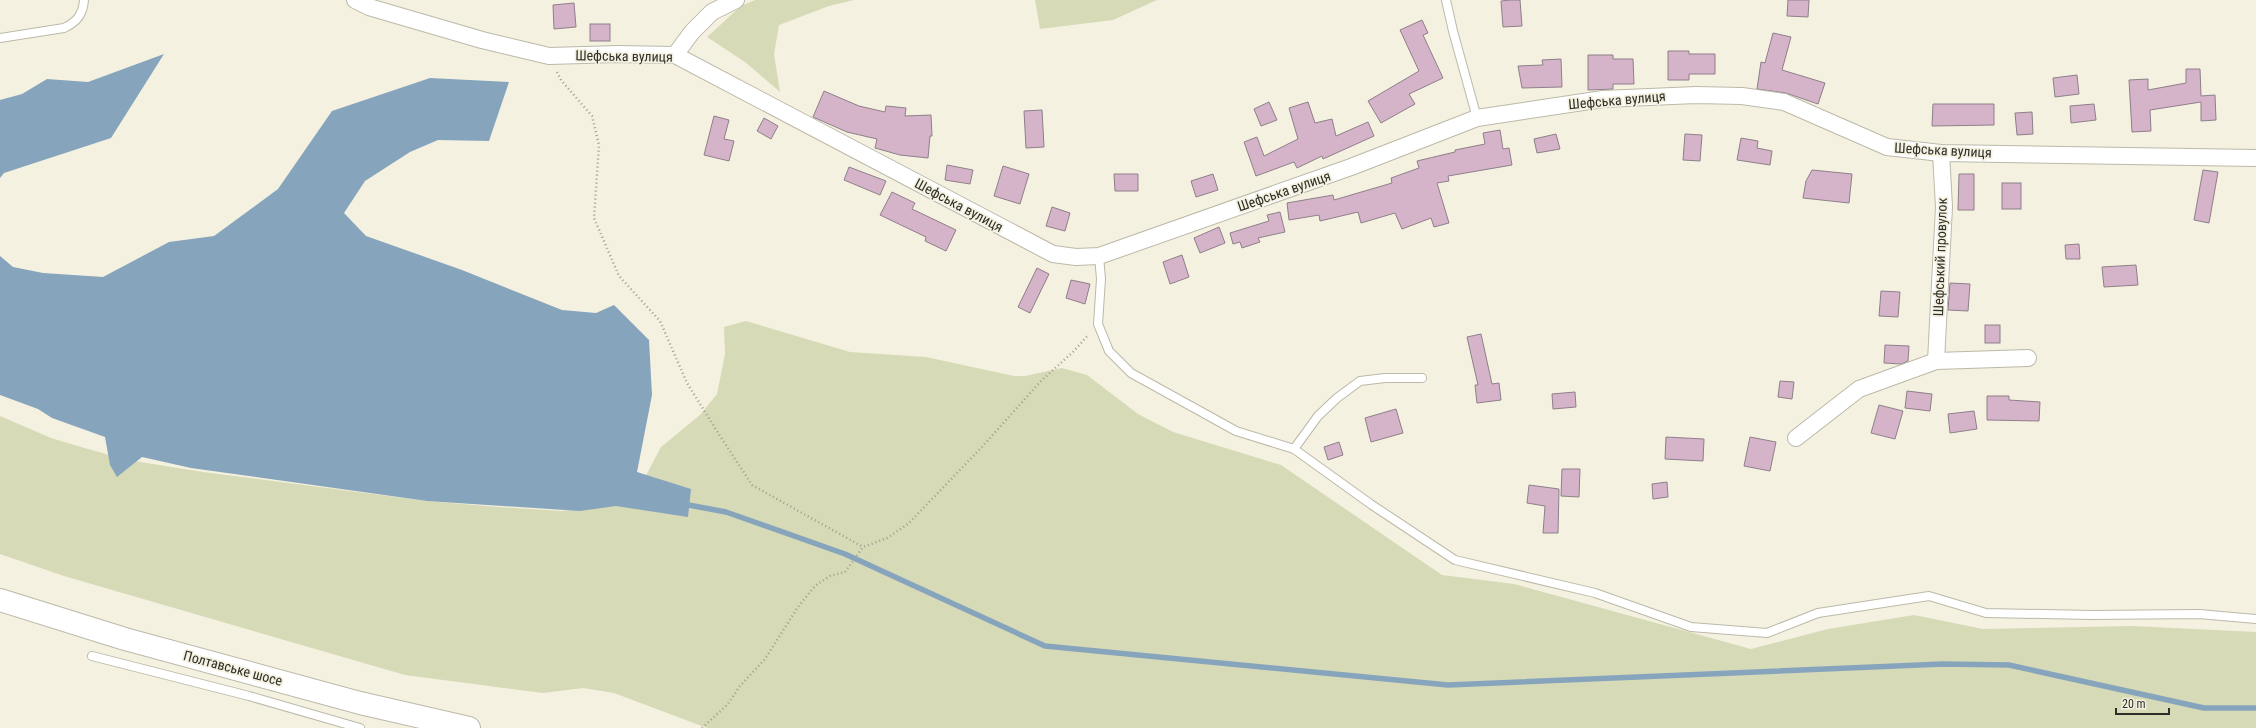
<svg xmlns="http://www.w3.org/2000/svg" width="2256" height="728" font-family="'Roboto Condensed',sans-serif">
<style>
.green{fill:#d7dab6}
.water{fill:#87a4bd}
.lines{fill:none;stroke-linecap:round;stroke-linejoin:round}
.stream{stroke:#87a4bd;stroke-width:5.5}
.building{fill:#d5b4ca;stroke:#8e7f89}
.service-casing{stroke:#bcb9a9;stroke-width:10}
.minor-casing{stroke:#bcb9a9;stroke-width:18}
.primary-casing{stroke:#bcb9a9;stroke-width:24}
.path{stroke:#a09e91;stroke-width:2.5;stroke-dasharray:1 3;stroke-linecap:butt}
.service{stroke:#fff;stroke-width:8}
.minor{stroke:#fff;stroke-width:16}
.primary{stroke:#fff;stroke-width:22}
.labels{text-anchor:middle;stroke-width:3.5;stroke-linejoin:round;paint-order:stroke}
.street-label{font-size:14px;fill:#2f2e28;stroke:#f4f1e0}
</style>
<rect width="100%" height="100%" fill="#f4f1e0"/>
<g class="green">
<polygon points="755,0 854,0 829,6 779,25 774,54 780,92 745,62 707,37 741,6"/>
<polygon points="1035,0 1157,0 1113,20 1040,29"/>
<polygon points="746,321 850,352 926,357 1014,376 1025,376 1062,368 1087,375 1138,414 1173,432 1281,465 1442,575 1514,584 1751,649 1828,629 1914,615 1983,629 2133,626 2256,632 2256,728 707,728 614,693 583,688 543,693 405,675 64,576 0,554 0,416 51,438 88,449 128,460 203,472 427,501 499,507 562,511 623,505 641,485 661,447 700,415 717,394 725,354 724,327"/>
</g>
<g class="water">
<polygon points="164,54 111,138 4,173 0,178 0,100 22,94 47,79 88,82"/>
<polygon points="430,78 509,82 489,141 438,140 410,152 365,181 344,213 366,236 462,270 562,310 596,313 614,305 649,340 652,395 637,472 691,489 688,517 616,506 580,511 427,501 191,468 142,457 117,477 110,465 105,437 52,418 38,409 0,395 0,256 13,267 43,273 103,277 169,242 214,236 278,189 332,111"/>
</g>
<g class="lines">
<polyline class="stream" points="683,504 726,512 845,554 1045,646 1448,685 1943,664 2009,665 2204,708 2256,708"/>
</g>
<g class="building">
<polygon points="1511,0 1520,0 1522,26 1503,27 1501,1"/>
<polygon points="1788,0 1809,0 1808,17 1787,16"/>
<polygon points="574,3 576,27 554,29 553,5"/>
<polygon points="1422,20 1428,33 1423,35 1443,78 1409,94 1415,104 1381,123 1368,101 1419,71 1400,30"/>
<rect x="590" y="24" width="20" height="17"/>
<polygon points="1773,33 1791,37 1782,70 1825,83 1818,104 1786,93 1757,89 1761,62 1765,63"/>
<polygon points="1668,51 1689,51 1689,54 1715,54 1715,74 1689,74 1689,80 1668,80"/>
<polygon points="1588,55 1613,55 1613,59 1633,59 1634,84 1613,84 1613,89 1588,90"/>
<polygon points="1561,59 1562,87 1522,88 1518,66 1543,65 1542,60"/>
<polygon points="2186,69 2200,69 2201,96 2215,95 2216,120 2201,121 2201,102 2150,110 2151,131 2132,132 2129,80 2148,79 2148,90 2186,83"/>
<polygon points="2077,75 2079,94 2055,97 2053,78"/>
<polygon points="824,91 859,106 885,112 886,106 906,108 905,116 931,115 932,136 930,136 928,158 900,155 875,148 877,139 847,132 813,117"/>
<polygon points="1269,102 1277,120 1261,126 1254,109"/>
<polygon points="1308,102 1315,123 1332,119 1336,136 1368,122 1374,136 1323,159 1322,156 1297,168 1294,162 1256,176 1244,142 1257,137 1264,156 1298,139 1289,108"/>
<polygon points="1933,104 1994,104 1994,125 1932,126"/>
<polygon points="2094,104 2096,120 2071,123 2070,106"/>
<polygon points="1042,110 1044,147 1026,148 1024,111"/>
<polygon points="2032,112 2033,134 2017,135 2015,113"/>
<polygon points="714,116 729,120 724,139 734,141 729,161 704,155"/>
<polygon points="764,118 778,126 771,139 757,131"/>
<polygon points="1500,130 1503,149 1509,148 1512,165 1448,176 1449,181 1437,183 1449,223 1434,227 1431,218 1402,229 1395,213 1361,223 1358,212 1320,221 1319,215 1289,220 1287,203 1333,195 1334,200 1392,183 1391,178 1419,168 1417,161 1455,152 1455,150 1485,144 1483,133"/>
<polygon points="1556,134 1560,149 1537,153 1534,139"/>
<polygon points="1685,134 1702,135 1700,161 1683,160"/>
<polygon points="1741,138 1758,141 1757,148 1772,151 1770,165 1737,160"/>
<polygon points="947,165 973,170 970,184 945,180"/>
<polygon points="1003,166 1029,174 1020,204 994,196"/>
<polygon points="849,167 886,181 880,195 844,180"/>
<polygon points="1812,170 1852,174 1849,203 1803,198 1806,181"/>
<polygon points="2203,170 2218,172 2209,223 2194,220"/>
<polygon points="1114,174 1138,174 1138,191 1115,191"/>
<polygon points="1213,174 1218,190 1196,197 1191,181"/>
<polygon points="1959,174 1974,174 1974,210 1958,210"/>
<rect x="2002" y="183" width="19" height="26"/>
<polygon points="892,192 915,203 912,209 956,230 946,251 925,241 926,237 880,215"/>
<polygon points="1052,207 1070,213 1065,231 1046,226"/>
<polygon points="1280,212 1285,232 1258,238 1260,242 1242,248 1240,242 1233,244 1230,233 1269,221 1267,215"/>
<polygon points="1219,227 1225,243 1200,253 1194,238"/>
<polygon points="2079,244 2080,259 2066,259 2065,245"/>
<polygon points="1182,255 1189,277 1170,284 1163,262"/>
<polygon points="2136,265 2138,285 2104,287 2102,267"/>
<polygon points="1037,268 1049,274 1030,313 1018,307"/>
<polygon points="1071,280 1090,284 1085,304 1066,298"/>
<polygon points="1950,283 1970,284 1968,311 1948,310"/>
<polygon points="1881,291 1900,292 1898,317 1879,316"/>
<rect x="1985" y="325" width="15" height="18"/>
<polygon points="1481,334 1492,384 1499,383 1501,400 1477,403 1475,385 1478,385 1467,337"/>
<polygon points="1885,345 1909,346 1908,361 1901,364 1884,363"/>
<polygon points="1780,381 1794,382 1792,399 1778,397"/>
<polygon points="1907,391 1932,394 1930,411 1905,408"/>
<polygon points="1575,392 1576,407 1553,409 1552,394"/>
<polygon points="1987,396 2009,396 2009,400 2040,402 2039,421 1987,420"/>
<polygon points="1879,405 1903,411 1895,439 1871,433"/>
<polygon points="1396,409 1403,433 1371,442 1365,418"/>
<polygon points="1974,411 1977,429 1950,433 1948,414"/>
<polygon points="1666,437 1704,439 1703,461 1665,459"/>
<polygon points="1750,437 1776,442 1770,471 1744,466"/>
<polygon points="1339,442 1343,455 1328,460 1324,447"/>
<polygon points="1562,469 1580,469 1579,497 1561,496"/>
<polygon points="1667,482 1668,497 1653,499 1652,484"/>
<polygon points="1529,485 1559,489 1558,533 1543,533 1545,506 1527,503"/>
</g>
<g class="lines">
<g class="service-casing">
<g id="service">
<polyline points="1446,0 1453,31 1477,118"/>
<path d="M0,38l64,-10c13,-6 19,-14 20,-28"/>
<polyline points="1099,256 1101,279 1098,324 1109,351 1131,373 1236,431 1294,449 1372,505 1455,560 1595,593 1691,627 1767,633 1818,613 1929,596 1986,613 2092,615 2199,614 2256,619"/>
<polyline points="1294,449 1318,416 1337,398 1360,381 1385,378 1422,378"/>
<polyline points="92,656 249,696 360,728"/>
</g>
</g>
<g class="minor-casing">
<g id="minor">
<polyline points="355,0 369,7 482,40 549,56 618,54 675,55 1053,254 1076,257 1099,256 1351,167 1477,118 1603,99 1696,95 1742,96 1784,102 1887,147 1941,153 2256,158"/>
<polyline points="675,55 692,32 712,12 736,0"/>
<polyline points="1936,361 1944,207 1941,153"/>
<polyline points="1796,438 1859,389 1936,361 2028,358"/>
</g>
</g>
<g class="primary-casing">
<polyline id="primary" points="0,600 125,639 360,703 469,728"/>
</g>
<g class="path">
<polyline points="557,72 561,80 592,116 599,145 594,218 619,276 660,321 687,383 720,436 752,485 863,547"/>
<polyline points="702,728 727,705 740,686 765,659 798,607 815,586 830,576 845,572 863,547 887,538 908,524 981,448 1041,381 1074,351 1088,335"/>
</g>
<use href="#service" class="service"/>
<use href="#minor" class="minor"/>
<use href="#primary" class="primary"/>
</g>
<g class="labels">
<g class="street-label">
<text transform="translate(624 56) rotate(1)" y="5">Шефська вулиця</text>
<text transform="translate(1617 100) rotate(-5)" y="5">Шефська вулиця</text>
<text transform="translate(1943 150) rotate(3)" y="5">Шефська вулиця</text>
<text transform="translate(1284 191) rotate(-19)" y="5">Шефська вулиця</text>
<text transform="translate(959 205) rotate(28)" y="5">Шефська вулиця</text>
<text transform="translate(1940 257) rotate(-88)" y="5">Шефський провулок</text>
<text transform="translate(233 668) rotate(15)" y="5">Полтавське шосе</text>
</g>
</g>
<path d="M2116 708v6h53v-6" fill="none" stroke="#2f2e28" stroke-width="2"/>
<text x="2122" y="708" font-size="12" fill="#2f2e28" stroke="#f4f1e0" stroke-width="3" paint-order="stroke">20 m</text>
</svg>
